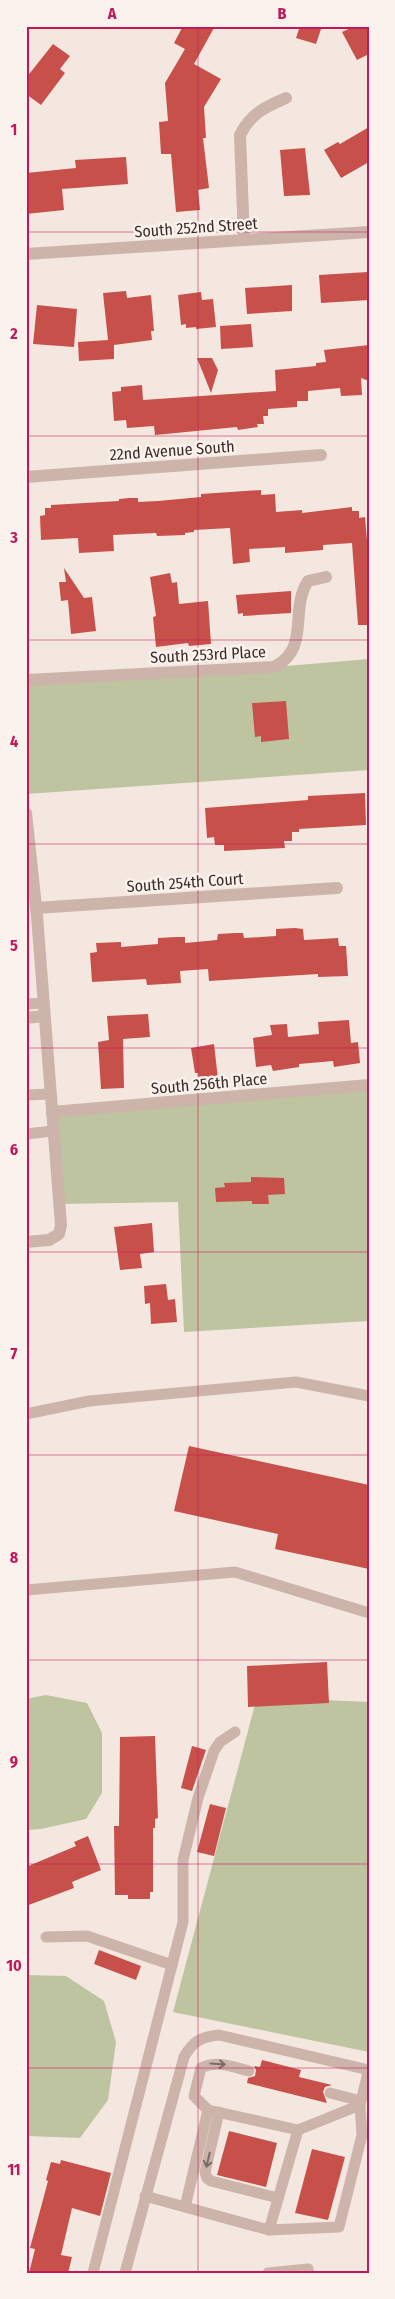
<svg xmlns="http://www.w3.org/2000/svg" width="395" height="2299" font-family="'Fira Sans Condensed',sans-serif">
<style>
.green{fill:#bec49f}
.building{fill:#c8504a}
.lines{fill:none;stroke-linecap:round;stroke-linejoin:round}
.service{stroke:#cdb4ab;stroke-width:11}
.minor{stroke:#cdb4ab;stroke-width:12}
.oneway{stroke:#7c6964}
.grid{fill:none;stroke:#c2185b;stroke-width:1;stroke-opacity:0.55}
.labels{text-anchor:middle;stroke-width:5;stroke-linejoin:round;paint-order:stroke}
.street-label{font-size:16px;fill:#3a2c2a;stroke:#fbf2ed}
.neatline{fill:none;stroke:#c2185b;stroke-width:2}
.grid-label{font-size:16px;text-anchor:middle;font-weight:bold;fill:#c2185b}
</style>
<rect width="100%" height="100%" fill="#f4e7e0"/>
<g class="green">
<polygon points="369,659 369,770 26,794 26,680 274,667"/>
<polygon points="369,1085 369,1321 184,1332 178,1202 59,1204 52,1112"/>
<polygon points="46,1695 87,1703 102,1733 102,1793 86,1819 41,1829 26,1830 26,1699"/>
<polygon points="257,1697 369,1702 369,2052 173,2012"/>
<polygon points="26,1975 66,1976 104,2001 116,2042 108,2100 80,2138 26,2136"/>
</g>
<g class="building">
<polygon points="183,26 215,26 194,64 221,79 204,107 206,138 203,138 209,188 198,190 200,210 176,212 171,154 161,154 159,122 168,121 165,83 185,49 174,43"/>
<polygon points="300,26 322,26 316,44 296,38"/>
<polygon points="355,26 369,26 369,54 357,60 342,32"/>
<polygon points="53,44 70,56 60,69 65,73 41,105 26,94 26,78"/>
<polygon points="369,127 369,162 341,178 324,150 338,142 340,144"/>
<polygon points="305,148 310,195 284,196 280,150"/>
<polygon points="126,157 128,184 62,189 64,210 26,214 26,173 76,168 75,160"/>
<polygon points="368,272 369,300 321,303 319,275"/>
<polygon points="292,285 292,311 247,314 245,288"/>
<polygon points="126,291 127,298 151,295 154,331 151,331 152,340 114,345 114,359 79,361 78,342 108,340 103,293"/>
<polygon points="201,292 202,300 213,299 216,327 196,329 196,327 186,328 186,324 181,325 178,295"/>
<polygon points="37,305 77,309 74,347 33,344"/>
<polygon points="251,324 253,347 221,349 220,326"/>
<polygon points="369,345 369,381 361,378 362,395 341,396 340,388 308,391 308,401 297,401 297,407 268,409 268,416 263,416 264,424 257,424 258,427 238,430 237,427 155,435 154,426 127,428 126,420 114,421 112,392 121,391 121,387 142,385 143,400 276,391 275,370 316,366 316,363 326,362 324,350"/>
<polygon points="197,358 212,358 218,370 211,393"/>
<polygon points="261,490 261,495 275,494 276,512 302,510 302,513 352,507 352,511 359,511 359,518 365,517 369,564 369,625 358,625 352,543 323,545 323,550 285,553 285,547 249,549 250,562 233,564 230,528 194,530 194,532 185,533 185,535 157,536 156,533 113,535 114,551 79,553 78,538 41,540 40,516 45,515 45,508 51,508 51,505 119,501 119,499 129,498 138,498 138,502 158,501 201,497 201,494"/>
<polygon points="64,568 84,598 92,597 96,631 71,634 68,600 61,601 59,582 66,582"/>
<polygon points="170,573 172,583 177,582 179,604 208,601 211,644 189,646 188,643 156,647 153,617 156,616 150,577"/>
<polygon points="291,591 291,613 243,616 243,613 238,614 236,595"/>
<polygon points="286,701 289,739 261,742 261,736 255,737 252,703"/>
<polygon points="365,793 366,825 299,829 299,832 292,832 292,841 284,841 285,848 224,851 224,845 215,845 214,837 207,838 205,808 308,800 308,796"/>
<polygon points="295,928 303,929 304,940 338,938 339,946 346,946 348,976 318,977 318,974 209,981 208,969 180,971 181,983 147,985 146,979 92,982 90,953 97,952 96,943 121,942 121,947 158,944 158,938 176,937 185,937 185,943 217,940 218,934 235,933 243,933 244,938 276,936 276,929"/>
<polygon points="148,1014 150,1037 123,1039 124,1088 101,1089 98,1042 109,1040 107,1016"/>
<polygon points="349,1020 351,1043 358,1042 360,1063 334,1067 333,1061 299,1064 299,1067 273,1071 271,1065 256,1067 253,1038 272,1035 270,1025 287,1024 288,1037 319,1034 318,1022"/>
<polygon points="214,1044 218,1079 199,1081 198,1073 195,1073 191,1048"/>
<polygon points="251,1177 284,1178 285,1194 268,1195 269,1204 252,1204 252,1201 216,1202 215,1188 225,1187 224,1183 251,1182"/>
<polygon points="152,1223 154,1252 140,1254 142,1268 120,1270 114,1227"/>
<polygon points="166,1284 168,1300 175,1299 177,1322 151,1324 150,1303 145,1304 144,1286"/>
<polygon points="189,1446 369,1485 369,1569 275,1549 278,1534 174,1511"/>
<polygon points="327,1662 329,1703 248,1707 247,1666"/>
<polygon points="155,1736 158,1818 155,1819 155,1828 153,1828 153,1892 150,1892 150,1899 128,1899 128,1895 115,1895 114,1826 119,1826 120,1737"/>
<polygon points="192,1746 206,1750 192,1791 181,1788"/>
<polygon points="210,1804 226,1808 214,1856 197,1852"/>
<polygon points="88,1836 101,1870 72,1882 74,1888 26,1906 26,1867 76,1846 74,1842"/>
<polygon points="99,1950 141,1966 136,1980 94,1964"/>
<polygon points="262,2060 301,2070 299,2077 332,2085 325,2087 323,2092 327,2103 247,2083 248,2078 255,2076 256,2070 254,2066 260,2067"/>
<polygon points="229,2131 277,2143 266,2187 217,2175"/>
<polygon points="312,2149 345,2157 328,2220 295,2213"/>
<polygon points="61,2160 111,2173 100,2216 72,2208 61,2255 72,2257 68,2273 29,2273 35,2249 30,2248 48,2181 46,2180 51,2162 60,2164"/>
</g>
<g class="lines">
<g class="service">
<polyline points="26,1004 43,1003"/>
<polyline points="26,1095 50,1094"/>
<polyline points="26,1134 53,1131"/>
<polyline points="26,1414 89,1401 296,1382 369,1396"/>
<polyline points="26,1590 235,1572 369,1613"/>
<polyline points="46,1937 87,1936 172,1965"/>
<polyline points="330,2093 361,2101"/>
<path d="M208,2110l-14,-14 7,-28c16,-8 32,-1 48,3"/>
<polyline points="219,2112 205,2172 207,2178 211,2181 278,2198"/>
<polyline points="145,2196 269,2230 339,2227 362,2135 360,2105 369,2069"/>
<polyline points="185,2207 208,2110 298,2130"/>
<polyline points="269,2230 298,2130 360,2105"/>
<polyline points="93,2273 183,1922 183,1860 198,1798 214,1751 220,1742 235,1732"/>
<path d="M125,2273l59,-216c9,-16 17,-20 35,-22l150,35"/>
<polyline points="268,2273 308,2269 309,2273"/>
</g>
<g class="minor">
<path d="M244,240l-4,-105c10,-21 25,-28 46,-37"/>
<polyline points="26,254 369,232"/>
<polyline points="26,477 321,455"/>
<path d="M26,680l248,-13c37,-18 15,-57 34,-86l18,-4"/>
<polyline points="26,813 37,916 61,1225 59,1234 49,1240 26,1242"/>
<polyline points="36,908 337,888"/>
<polyline points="26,1018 44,1016"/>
<polyline points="52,1112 369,1085"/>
</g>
</g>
<defs><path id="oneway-shaft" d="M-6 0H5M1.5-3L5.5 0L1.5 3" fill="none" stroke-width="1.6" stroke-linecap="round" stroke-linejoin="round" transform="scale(1.25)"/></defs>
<g class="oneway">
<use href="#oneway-shaft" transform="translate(218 2064) rotate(4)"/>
<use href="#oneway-shaft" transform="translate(208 2160) rotate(103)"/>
</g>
<path class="grid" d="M198,26v2247M26,232h343M26,436h343M26,640h343M26,844h343M26,1048h343M26,1252h343M26,1455h343M26,1660h343M26,1864h343M26,2068h343"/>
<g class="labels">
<g class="street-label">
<text transform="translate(196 227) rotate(-4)" y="6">South 252nd Street</text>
<text transform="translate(172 450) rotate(-4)" y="6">22nd Avenue South</text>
<text transform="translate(208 654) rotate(-3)" y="6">South 253rd Place</text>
<text transform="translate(185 882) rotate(-4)" y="6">South 254th Court</text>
<text transform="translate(209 1083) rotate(-5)" y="6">South 256th Place</text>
</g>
</g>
<rect width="395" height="2299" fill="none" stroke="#fbf2ed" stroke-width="55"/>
<rect x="28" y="28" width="340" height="2244" class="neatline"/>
<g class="grid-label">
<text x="112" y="19">A</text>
<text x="282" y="19">B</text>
<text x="14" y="135">1</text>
<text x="14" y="339">2</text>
<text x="14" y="543">3</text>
<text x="14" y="747">4</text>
<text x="14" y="951">5</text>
<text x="14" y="1155">6</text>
<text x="14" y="1359">7</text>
<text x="14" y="1563">8</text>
<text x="14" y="1767">9</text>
<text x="14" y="1971">10</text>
<text x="14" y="2175">11</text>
</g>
</svg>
